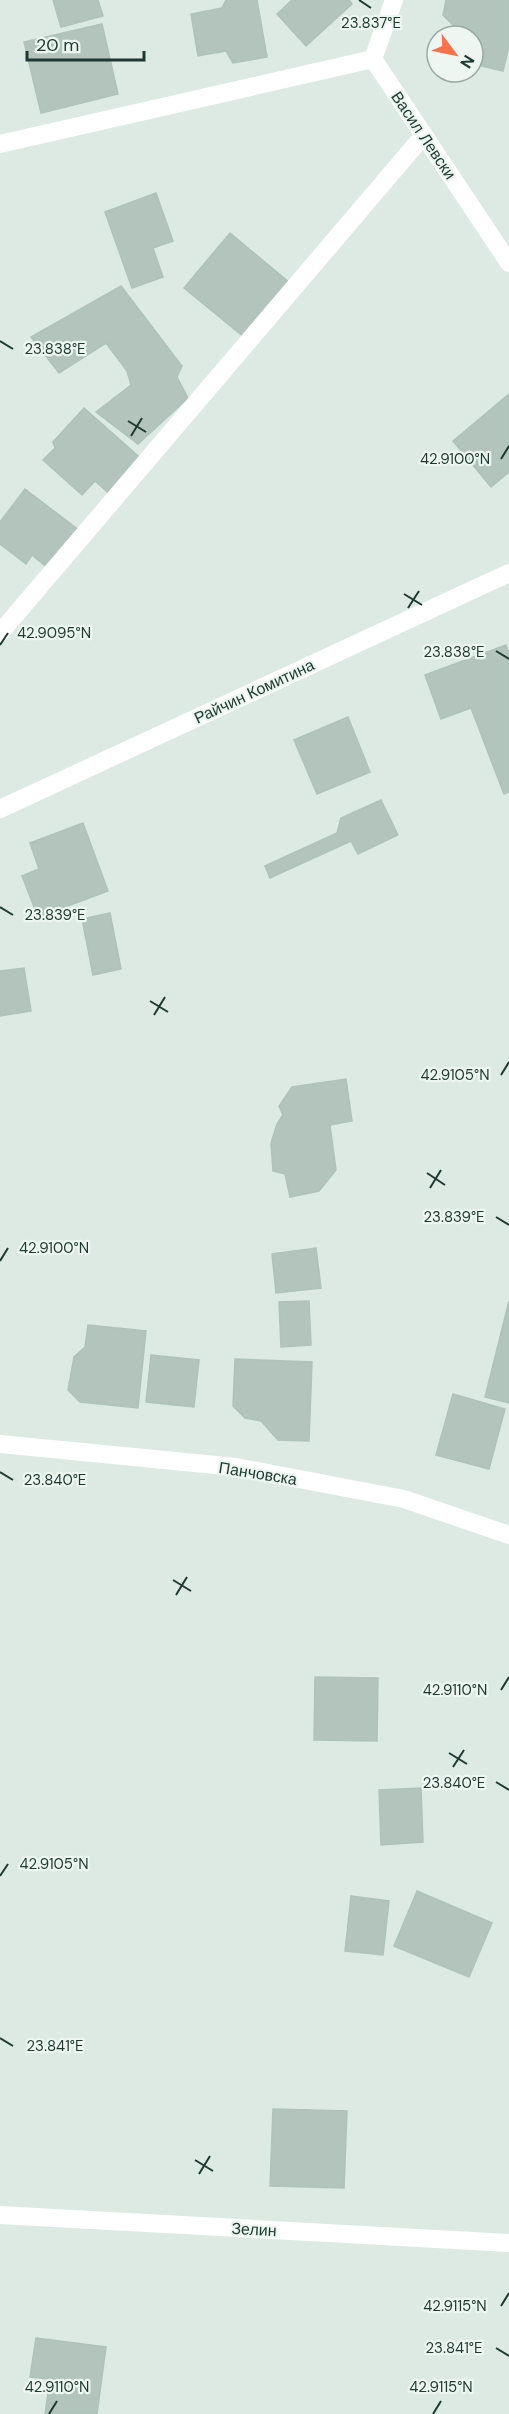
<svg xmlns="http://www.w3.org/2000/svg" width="509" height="2414" font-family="'DM Sans',sans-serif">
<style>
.building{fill:#b2c4bc;stroke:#afc3ba;stroke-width:1.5}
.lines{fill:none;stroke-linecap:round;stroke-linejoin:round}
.street{stroke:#fff;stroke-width:18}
.ticks{fill:none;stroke:#1e3931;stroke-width:2}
.labels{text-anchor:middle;stroke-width:4.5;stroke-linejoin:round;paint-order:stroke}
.street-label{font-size:16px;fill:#1e3931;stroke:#edf6f1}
.ticks-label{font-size:15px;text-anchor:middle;fill:#1e3931;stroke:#edf6f1;stroke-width:4.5;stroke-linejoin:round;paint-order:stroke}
</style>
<rect width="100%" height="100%" fill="#ddeae4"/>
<g class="building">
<polygon points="53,0 98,0 103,16 61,27"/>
<polygon points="226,0 257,0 267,57 233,63 226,51 198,56 191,14 222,8"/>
<polygon points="292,0 349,0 352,4 306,46 277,14"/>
<polygon points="446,0 509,0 509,47 503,71 473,64 473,36 458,36 460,32 443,15"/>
<polygon points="102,24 118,94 41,113 24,42"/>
<polygon points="156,193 173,241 153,248 163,277 132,288 105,212"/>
<polygon points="230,233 290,283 245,338 184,288"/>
<polygon points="121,286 182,366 177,377 188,398 138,444 96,412 131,385 127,371 106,343 59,373 31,337"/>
<polygon points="509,394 509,472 491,487 453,441"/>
<polygon points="84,408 145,462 113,497 95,481 82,495 43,460 55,448 53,442"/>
<polygon points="25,489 80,531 50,570 32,555 26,564 0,544 0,522"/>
<polygon points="506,645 509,654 509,792 504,794 471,708 441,719 425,675"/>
<polygon points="348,717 370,772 317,794 294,740"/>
<polygon points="381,800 398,835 358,854 351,841 270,878 265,866 337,833 341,818"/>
<polygon points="83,823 108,891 38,917 22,876 39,869 30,843"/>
<polygon points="110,913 121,969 93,975 82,919"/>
<polygon points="24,968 31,1011 0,1016 0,971"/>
<polygon points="346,1079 352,1121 330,1125 336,1170 319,1191 290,1197 285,1174 273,1171 271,1143 277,1124 283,1115 279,1106 292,1087"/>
<polygon points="316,1248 321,1288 276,1293 272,1254"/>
<polygon points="309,1301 311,1345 281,1347 279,1302"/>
<polygon points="509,1301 509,1403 485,1397"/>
<polygon points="88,1325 146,1331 138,1408 80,1402 68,1390 74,1357 85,1347"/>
<polygon points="151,1355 199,1360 194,1407 146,1402"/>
<polygon points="235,1359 312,1362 309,1441 278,1440 261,1421 245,1418 233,1406"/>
<polygon points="453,1394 505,1409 489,1469 436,1455"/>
<polygon points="315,1677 378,1678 377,1741 314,1740"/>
<polygon points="421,1788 423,1842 381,1845 379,1790"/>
<polygon points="417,1891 492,1923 469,1977 394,1946"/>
<polygon points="351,1896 389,1901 383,1955 345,1951"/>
<polygon points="273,2109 347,2111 344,2188 270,2186"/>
<polygon points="36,2338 106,2347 97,2414 45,2414 50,2379 30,2377"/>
</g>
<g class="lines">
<g class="street">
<polyline points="394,0 373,59 509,263"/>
<polyline points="0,144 373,59"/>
<polyline points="0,633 424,135"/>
<polyline points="0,809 509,573"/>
<polyline points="0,1444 236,1467 404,1499 509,1535"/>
<polyline points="0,2215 509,2243"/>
</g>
</g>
<path class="ticks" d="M359,0l12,8M0,341l13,8M128,421l18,11M131,436l11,-18M501,459l8,-13M404,594l18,11M408,608l11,-17M0,645l8,-12M496,651l13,8M0,907l13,8M150,1001l18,11M154,1015l11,-18M501,1075l8,-13M427,1173l18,12M430,1188l11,-18M496,1217l13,8M0,1261l8,-13M0,1472l13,8M173,1580l18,11M176,1595l11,-18M501,1690l8,-13M449,1753l18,11M453,1767l11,-17M496,1782l13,8M0,1876l8,-12M0,2038l13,8M195,2160l18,11M199,2174l11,-18M501,2306l8,-13M496,2348l13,8M49,2414l8,-13M433,2414l8,-13"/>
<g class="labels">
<g class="street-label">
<text transform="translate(424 135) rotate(56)" y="6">Васил Левски</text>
<text transform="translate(254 691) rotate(-25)" y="6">Райчин Комитина</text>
<text transform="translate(258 1473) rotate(9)" y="6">Панчовска</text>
<text transform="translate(254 2229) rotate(3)" y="6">Зелин</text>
</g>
</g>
<g class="ticks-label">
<text x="371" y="28">23.837°E</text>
<text x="55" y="354">23.838°E</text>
<text x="455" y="464">42.9100°N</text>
<text x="54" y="638">42.9095°N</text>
<text x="454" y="657">23.838°E</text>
<text x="55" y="920">23.839°E</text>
<text x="455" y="1080">42.9105°N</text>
<text x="454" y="1222">23.839°E</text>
<text x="54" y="1253">42.9100°N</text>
<text x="55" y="1485">23.840°E</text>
<text x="455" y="1695">42.9110°N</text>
<text x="454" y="1788">23.840°E</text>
<text x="54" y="1869">42.9105°N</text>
<text x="55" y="2051">23.841°E</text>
<text x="455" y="2311">42.9115°N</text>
<text x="454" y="2353">23.841°E</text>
<text x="57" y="2392">42.9110°N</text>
<text x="441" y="2392">42.9115°N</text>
</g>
<g transform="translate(455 54) rotate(122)"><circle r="28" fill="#edf6f1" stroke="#9aaaa4" stroke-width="1.5"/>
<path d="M0-4.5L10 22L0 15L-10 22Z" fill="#f9724b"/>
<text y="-9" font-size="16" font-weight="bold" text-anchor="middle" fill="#1e3931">N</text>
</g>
<path d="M27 51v9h117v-9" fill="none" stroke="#1e3931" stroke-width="3"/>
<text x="36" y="51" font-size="18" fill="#1e3931" stroke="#edf6f1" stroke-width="4.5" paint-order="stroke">20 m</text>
</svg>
